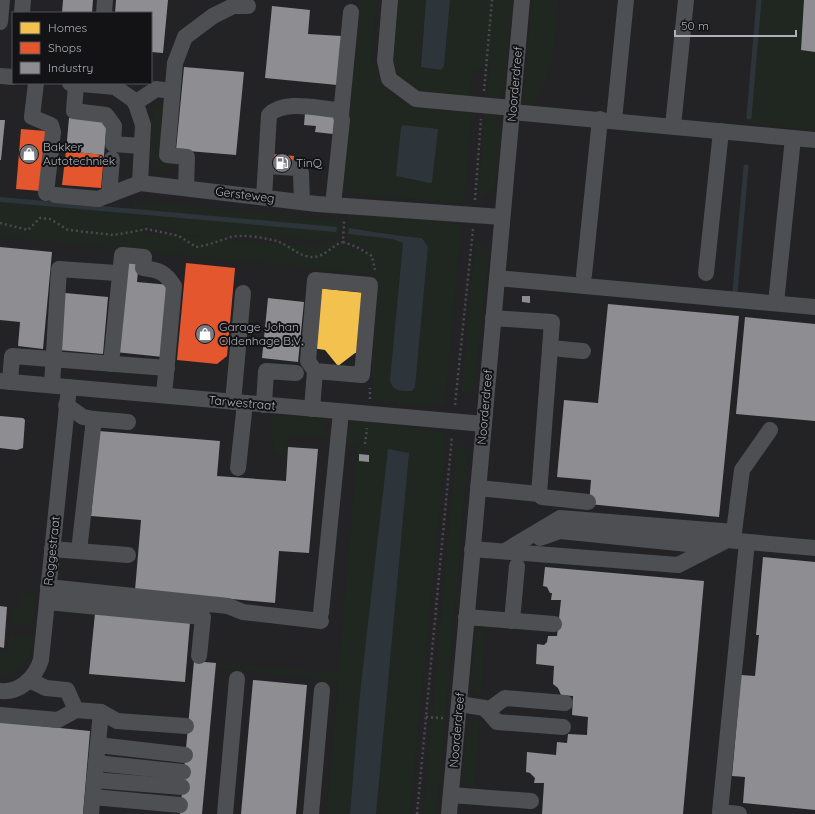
<svg xmlns="http://www.w3.org/2000/svg" width="815" height="814" font-family="Quicksand,sans-serif">
<style>
.built{fill:#232325;fill-rule:evenodd}
.green{fill:#202620;fill-rule:evenodd}
.water{fill:#2d353a}
.homes{fill:#f2c14e}
.shops{fill:#e4572e}
.industry{fill:#8d8d92}
.lines{fill:none;stroke-linecap:round;stroke-linejoin:round}
.stream{stroke:#2d353a;stroke-width:5}
.path{stroke:#494b4d;stroke-width:2.5;stroke-dasharray:2 3;stroke-linecap:butt}
.minor{stroke:#4e4f52;stroke-width:16}
.labels{text-anchor:middle;stroke-width:4;stroke-linejoin:round;paint-order:stroke}
.street-label{font-size:12px;fill:#acb0b9;stroke:#131315}
.poi-label{font-size:12px;fill:#acb0b9;stroke:#131315;text-anchor:start}
</style>
<rect width="100%" height="100%" fill="#191919"/>
<path class="built" d="M0,0h815v814h-815zM13,13h138v70h-138z"/>
<g class="green">
<path d="M358,0h19l-6,64 6,1c3,13 8,29 22,35 14,7 56,8 73,10l-8,94 -125,-11zM403,125l35,5 -6,52 -2,1 -31,-6 -3,-2 5,-47z"/>
<path d="M396,0h30l-6,63 2,5 22,-2 6,-66h63l-9,90 -4,6 -7,3 -6,-4 3,-34 -18,14 -2,22 -52,-4 2,-4c-9,-4 -19,-9 -25,-18 -8,-10 -1,-57 1,-71z"/>
<polygon points="532,0 559,0 553,60 540,97 537,97 535,108 525,105 523,99"/>
<polygon points="759,0 815,0 815,130 750,125"/>
<polygon points="166,102 170,163 168,174 153,168 150,151 153,108"/>
<polygon points="485,111 496,117 502,125 495,185 480,199 478,197"/>
<path d="M36,200l97,8 1,-8 169,17 34,2 4,1 -2,18 -8,-2 -15,5 -82,-7 -15,6 98,6 15,-5 22,9 16,4 -12,-9 -13,-4 3,-28 110,9 4,12 -4,29 -13,143 -29,-1 -43,-5 -4,-126 -369,-37v-35l35,3zM146,226l60,12 -80,-7zM350,228c24,3 48,8 72,10l6,9 -13,140 -5,4 -14,-1 -6,-10 13,-137 -10,-4 -44,-5z"/>
<polygon points="475,240 490,254 474,389 461,395"/>
<polygon points="276,415 324,419 325,429 329,438 289,435 283,456 274,452 270,424"/>
<polygon points="350,419 445,432 446,446 410,814 376,814 409,453 360,694 350,814 326,814 338,683 197,665 192,703 189,707 193,662 338,672 355,476 357,447 345,444"/>
<polygon points="457,439 468,457 437,814 423,814"/>
<polygon points="19,593 36,594 33,626 10,623 12,604 19,605"/>
<polygon points="486,626 481,698 470,689 475,633"/>
<path d="M9,633l24,3c-2,27 -7,29 -29,42h-4v-24h7z"/>
<polygon points="480,718 475,791 461,776 468,725"/>
</g>
<g class="water">
<polygon points="426,0 450,0 444,66 441,70 421,67"/>
<polygon points="403,125 438,129 432,182 430,183 396,176 401,128"/>
<polygon points="0,197 337,227 336,232 0,202"/>
<path d="M349,228c25,4 49,8 73,10l6,9 -13,140 -3,4c-10,0 -20,1 -22,-11l13,-137 -10,-4 -45,-5z"/>
<polygon points="388,449 409,453 376,814 350,814 360,694"/>
</g>
<polygon class="homes" points="317,288 365,293 360,353 355,353 338,366 325,350 312,348"/>
<g class="shops">
<polygon points="21,129 46,131 41,191 16,189"/>
<polygon points="66,151 104,155 101,188 62,185"/>
<polygon points="272,154 294,156 292,174 270,172"/>
<polygon points="186,263 235,268 227,356 217,364 177,360"/>
</g>
<g class="industry">
<polygon points="63,0 93,0 92,13 62,13"/>
<polygon points="116,0 168,0 163,53 151,52 151,13 115,13"/>
<polygon points="804,0 815,0 815,52 801,50"/>
<polygon points="272,6 310,10 308,34 342,36 337,85 265,78"/>
<polygon points="184,67 244,72 236,155 176,150"/>
<polygon points="305,113 335,116 333,134 315,132 316,126 304,125"/>
<polygon points="69,118 107,121 104,155 66,151"/>
<polygon points="0,120 5,120 1,160 0,160"/>
<polygon points="0,247 52,252 43,349 18,346 20,322 0,320"/>
<polygon points="124,259 139,260 137,282 170,285 163,357 115,352"/>
<polygon points="65,293 108,297 103,354 59,350"/>
<polygon points="522,296 530,296 530,303 522,302"/>
<polygon points="268,298 304,302 298,362 262,358"/>
<polygon points="608,304 739,316 719,517 589,504 591,480 557,477 564,400 598,403"/>
<polygon points="745,317 815,324 815,421 736,414"/>
<polygon points="0,416 23,418 25,420 23,448 17,450 0,448"/>
<polygon points="99,431 220,441 217,476 286,481 288,447 318,449 309,553 279,551 275,603 135,590 141,520 91,516"/>
<polygon points="359,454 369,455 369,462 359,461"/>
<polygon points="763,557 815,562 815,810 743,803 745,777 732,776 741,675 755,676 759,635 756,635"/>
<polygon points="545,567 704,581 683,814 542,814 544,783 534,783 535,778 530,773 526,772 527,752 556,755 557,742 567,743 568,734 587,735 588,717 572,715 573,696 561,695 558,688 553,684 554,666 536,664 537,644 544,645 547,642 548,636 557,636 561,600 551,600 552,593 550,593 547,587 543,586"/>
<polygon points="0,606 7,607 4,648 0,647"/>
<polygon points="95,613 190,622 185,682 89,674"/>
<polygon points="194,661 216,663 202,814 180,814"/>
<polygon points="253,680 307,685 296,814 241,814"/>
<polygon points="0,722 90,731 83,814 0,814"/>
</g>
<g class="lines">
<g class="stream">
<polyline points="749,117 759,0"/>
<polyline points="735,292 746,167"/>
</g>
<g class="path">
<polyline points="484,91 492,0"/>
<polyline points="475,200 481,119"/>
<path d="M0,223l28,7 12,-12 10,1 18,11 46,5 33,-6 32,7 17,11c13,-2 23,-6 35,-10 11,-3 35,1 46,4 14,5 26,20 42,15 9,-3 14,-11 24,-14l1,-21"/>
<polyline points="343,242 357,247 372,256 375,270"/>
<polyline points="370,399 370,388"/>
<polyline points="455,405 473,229"/>
<polyline points="365,444 367,428"/>
<polyline points="426,717 443,718"/>
<polyline points="417,814 452,436"/>
</g>
<g class="minor">
<polyline points="390,0 385,61 389,79 416,99 513,108"/>
<polyline points="22,13 23,0"/>
<polyline points="104,13 105,0"/>
<polyline points="0,22 2,0"/>
<polyline points="0,76 13,77"/>
<polyline points="36,83 32,117 51,125 53,132 46,193"/>
<polyline points="70,83 115,87 135,101 143,125 140,183 317,204 502,217"/>
<polyline points="76,84 74,111 106,115 114,126 113,144 142,146"/>
<polyline points="135,103 156,89 172,91"/>
<polyline points="512,112 815,140"/>
<polyline points="341,115 351,12"/>
<polyline points="614,120 626,0"/>
<polyline points="673,126 686,0"/>
<polyline points="266,166 297,168 301,173 302,202"/>
<polyline points="186,188 187,157 167,155 175,63 185,37 213,16 233,6 248,6"/>
<polyline points="55,195 98,199 140,183"/>
<polyline points="109,195 112,159"/>
<path d="M264,197l5,-82c15,-16 50,-6 70,-5l3,10 -9,85"/>
<polyline points="706,273 721,131"/>
<polyline points="584,275 600,119"/>
<polyline points="497,278 815,307"/>
<polyline points="776,303 793,138"/>
<polyline points="493,318 552,322 539,494"/>
<polyline points="550,348 583,351"/>
<path d="M111,364l11,-109 22,2 -1,11c16,2 22,4 31,18l-10,109"/>
<polyline points="0,381 484,424"/>
<polyline points="10,382 12,356 167,368"/>
<polyline points="52,385 59,269 116,273"/>
<polyline points="233,402 243,293"/>
<polyline points="66,405 83,417 94,419"/>
<polyline points="264,405 266,371 296,373"/>
<polyline points="312,409 315,371 362,375 370,285 315,280 308,361 315,371"/>
<polyline points="238,468 245,403"/>
<polyline points="478,488 539,494 542,497 588,502"/>
<polyline points="540,538 560,531 688,544 716,542"/>
<polyline points="52,549 128,555"/>
<polyline points="472,549 678,565 727,540 815,548"/>
<polyline points="79,551 94,419 128,422"/>
<polyline points="505,551 560,518 734,532 742,470 770,430"/>
<polyline points="48,587 228,606 243,612 321,621"/>
<polyline points="47,602 203,617 199,656"/>
<polyline points="321,613 341,412"/>
<polyline points="466,617 554,624"/>
<polyline points="512,621 517,566"/>
<polyline points="29,680 46,688 67,690 76,710 101,712 117,721 186,726"/>
<path d="M0,691c20,2 35,-13 41,-31l28,-273"/>
<polyline points="459,704 485,708 497,722 563,727"/>
<polyline points="487,711 505,698 565,703"/>
<polyline points="0,715 58,720 76,710"/>
<polyline points="98,745 185,755"/>
<polyline points="96,763 183,772"/>
<polyline points="94,780 182,787"/>
<polyline points="451,795 531,801"/>
<polyline points="93,797 180,805"/>
<polyline points="91,814 101,712"/>
<polyline points="225,814 237,679"/>
<polyline points="311,814 322,690"/>
<polyline points="449,814 522,0"/>
<polyline points="739,814 720,812 747,542"/>
</g>
</g>
<defs>
<g id="shop-disc" transform="scale(1)"><circle r="9.5" fill="#797b81" stroke="#131315"/><path d="M-5-2.5h2.3a2.7 3.5 0 0 1 5.4 0H5L5.5 6h-11ZM-1.5-2.5h3a1.5 2.3 0 0 0-3 0Z" fill="#fff"/></g>
<g id="fuel-disc" transform="scale(1)"><circle r="9.5" fill="#797b81" stroke="#131315"/><path d="M-5.5-6h7V0h2V4h1.3V-2.5L3-4.5l.8-.8L6-3V5H2.5V1h-1V6h-7ZM-4.2-4.7v3.2H.2V-4.7Z" fill="#fff"/></g>
</defs>
<g fill-rule="evenodd">
<use href="#shop-disc" x="29" y="154"/>
<use href="#fuel-disc" x="282" y="163"/>
<use href="#shop-disc" x="205" y="334"/>
</g>
<g class="labels">
<g class="street-label">
<text transform="translate(515 84) rotate(-85)" y="4">Noorderdreef</text>
<text transform="translate(245 195) rotate(7)" y="4">Gersteweg</text>
<text transform="translate(242 403) rotate(5)" y="4">Tarwestraat</text>
<text transform="translate(485 407) rotate(-85)" y="4">Noorderdreef</text>
<text transform="translate(52 551) rotate(-84)" y="4">Roggestraat</text>
<text transform="translate(457 730) rotate(-85)" y="4">Noorderdreef</text>
</g>
<g class="poi-label">
<text x="43" y="151">Bakker<tspan x="43" dy="14">Autotechniek</tspan></text>
<text x="296" y="167">TinQ</text>
<text x="219" y="331">Garage Johan<tspan x="219" dy="14">Oldenhage B.V.</tspan></text>
</g>
</g>
<rect x="12" y="12" width="140" height="72" fill="#131315" stroke="#505257"/>
<rect x="20" y="22" width="20" height="12" fill="#f2c14e" stroke="#505257"/>
<text x="48" y="32" font-size="12" fill="#acb0b9">Homes</text>
<rect x="20" y="42" width="20" height="12" fill="#e4572e" stroke="#505257"/>
<text x="48" y="52" font-size="12" fill="#acb0b9">Shops</text>
<rect x="20" y="62" width="20" height="12" fill="#8d8d92" stroke="#505257"/>
<text x="48" y="72" font-size="12" fill="#acb0b9">Industry</text>
<path d="M675 30v6h121v-6" fill="none" stroke="#acb0b9" stroke-width="2"/>
<text x="681" y="30" font-size="12" fill="#acb0b9" stroke="#131315" stroke-width="3" paint-order="stroke">50 m</text>
</svg>
